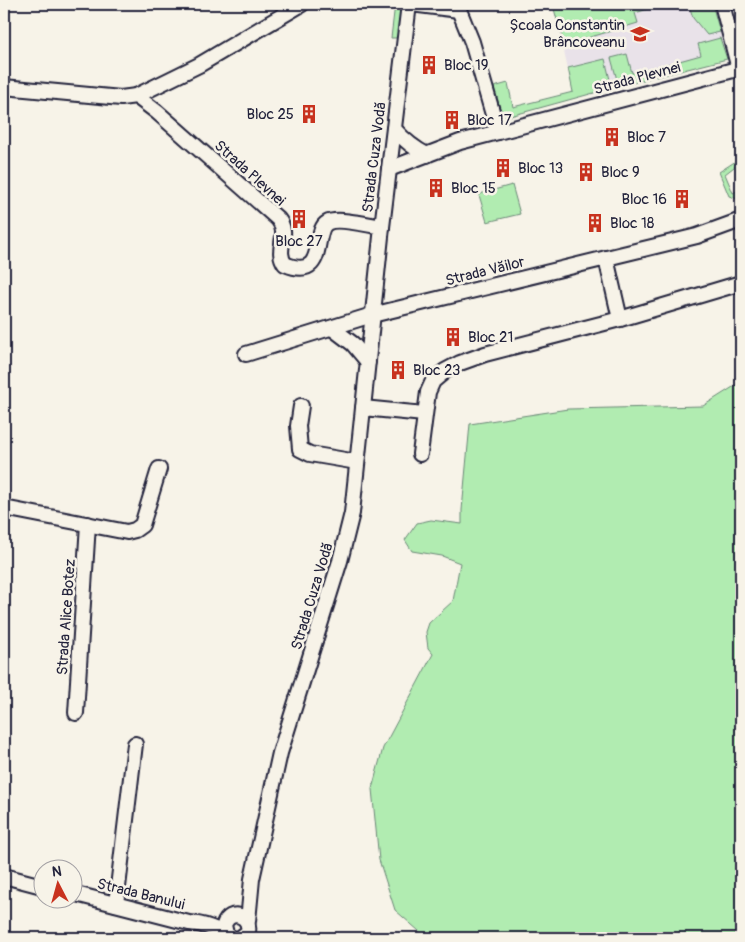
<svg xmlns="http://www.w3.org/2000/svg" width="745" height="942" font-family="Pangolin,sans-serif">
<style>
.built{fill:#e9e2e9}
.green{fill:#b1ecb1;stroke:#6a8776}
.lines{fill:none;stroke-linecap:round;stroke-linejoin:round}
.minor-casing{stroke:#22223b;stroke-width:18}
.minor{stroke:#f7f3e8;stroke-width:14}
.labels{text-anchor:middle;stroke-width:5;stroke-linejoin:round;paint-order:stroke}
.poi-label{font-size:15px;fill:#22223b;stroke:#f7f3e8;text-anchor:start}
.street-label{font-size:15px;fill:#22223b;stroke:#f7f3e8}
</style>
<rect width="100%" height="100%" fill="#f7f3e8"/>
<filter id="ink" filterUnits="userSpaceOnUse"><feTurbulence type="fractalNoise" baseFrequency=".02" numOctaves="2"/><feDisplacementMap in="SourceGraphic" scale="10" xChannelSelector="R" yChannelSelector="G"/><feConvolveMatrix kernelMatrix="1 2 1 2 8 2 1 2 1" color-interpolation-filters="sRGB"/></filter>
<g filter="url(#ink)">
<polygon class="built" points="572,4 712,4 727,59 575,98 554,9"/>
<g class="green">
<polygon points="395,4 402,4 398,38 391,38"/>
<polygon points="572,4 658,4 658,6 635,13 638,23 564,45 554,9"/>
<polygon points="694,4 712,4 720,32 707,35 693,18 690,8 694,6"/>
<polygon points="720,38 727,59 656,77 654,68 701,55 698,44"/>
<polygon points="627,54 632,73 647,69 650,78 619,87 611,58"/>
<polygon points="605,59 612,88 503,118 494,87 508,83 513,107 573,92 568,68"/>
<polygon points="736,161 738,164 725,174 733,193 741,189 741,200 729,196 719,172"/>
<polygon points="512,185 520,214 487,222 479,195 483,193"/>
<polygon points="741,382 741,938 427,938 395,910 379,860 372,789 383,748 433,654 428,648 426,632 429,623 453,601 460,563 442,556 412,551 405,540 417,523 431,520 462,524 462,510 470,424 568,409 703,406"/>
</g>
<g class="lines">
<g class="minor-casing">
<g id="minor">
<polyline points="411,4 459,10"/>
<polyline points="460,4 459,10 472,42 498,132"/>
<polyline points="722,4 739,69"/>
<polyline points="4,87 121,98 136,96 199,65 302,4"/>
<path d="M136,96l21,16 121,107c13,16 -4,30 7,45 43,18 27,-33 42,-41 9,-6 43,2 55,4"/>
<path d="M394,129c10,11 19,19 33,26"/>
<polyline points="389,169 460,142 741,68"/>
<polyline points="606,258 620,319"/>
<polyline points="332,328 353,344 368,362"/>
<polyline points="246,354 372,315 697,236 741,220"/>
<polyline points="301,406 298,426 300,449 310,454 357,462"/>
<polyline points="363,408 424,414"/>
<polyline points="420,454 428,392 433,381 445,371 460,363 485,354 620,319 741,283"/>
<polyline points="4,508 127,532 135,530 142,525 159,469"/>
<polyline points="76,713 88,524"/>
<polyline points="4,876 42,886"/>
<path d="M72,893l117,30c16,1 27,6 40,14"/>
<polyline points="116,904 135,744"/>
<polyline points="248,921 252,879 280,753 340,561 352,513 382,227 409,4"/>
<path d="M232,938l-6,-4 -2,-9c6,-17 27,-10 24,7l-8,6"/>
</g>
</g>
<use href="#minor" class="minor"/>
</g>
</g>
<defs>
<g id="school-bare" transform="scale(1.5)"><path d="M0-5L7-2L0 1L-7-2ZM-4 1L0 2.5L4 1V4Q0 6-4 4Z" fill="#c8321e" stroke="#f7f3e8" stroke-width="2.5" paint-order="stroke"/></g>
<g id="building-bare" transform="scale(1.5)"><path d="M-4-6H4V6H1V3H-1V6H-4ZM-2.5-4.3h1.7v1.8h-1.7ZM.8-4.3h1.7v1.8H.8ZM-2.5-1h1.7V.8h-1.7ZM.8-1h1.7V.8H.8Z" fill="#c8321e" stroke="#f7f3e8" stroke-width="2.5" paint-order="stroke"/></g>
</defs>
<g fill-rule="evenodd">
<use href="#school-bare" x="640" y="34"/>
<use href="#building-bare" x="429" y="65"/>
<use href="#building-bare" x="309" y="114"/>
<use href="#building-bare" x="452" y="120"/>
<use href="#building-bare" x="612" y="137"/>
<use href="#building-bare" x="503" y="168"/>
<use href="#building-bare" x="586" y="172"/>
<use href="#building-bare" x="436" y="188"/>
<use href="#building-bare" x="682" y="199"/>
<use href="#building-bare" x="299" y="219"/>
<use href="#building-bare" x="595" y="223"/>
<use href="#building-bare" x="453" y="337"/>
<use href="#building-bare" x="398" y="370"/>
</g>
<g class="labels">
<g class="poi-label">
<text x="625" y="30" text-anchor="end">Școala Constantin<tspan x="625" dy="17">Brâncoveanu</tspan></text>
<text x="444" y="70">Bloc 19</text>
<text x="294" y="119" text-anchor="end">Bloc 25</text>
<text x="467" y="125">Bloc 17</text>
<text x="627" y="142">Bloc 7</text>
<text x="518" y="173">Bloc 13</text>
<text x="601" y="177">Bloc 9</text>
<text x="451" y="193">Bloc 15</text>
<text x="667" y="204" text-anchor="end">Bloc 16</text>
<text x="610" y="228">Bloc 18</text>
<text x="299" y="246" text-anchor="middle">Bloc 27</text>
<text x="468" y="342">Bloc 21</text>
<text x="413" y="375">Bloc 23</text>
</g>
<g class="street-label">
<text transform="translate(637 78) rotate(-15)" y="5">Strada Plevnei</text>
<text transform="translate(374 157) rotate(-83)" y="5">Strada Cuza Vodă</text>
<text transform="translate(250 173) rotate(42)" y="5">Strada Plevnei</text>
<text transform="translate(485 271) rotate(-14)" y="5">Strada Văilor</text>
<text transform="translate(312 596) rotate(-73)" y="5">Strada Cuza Vodă</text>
<text transform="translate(66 617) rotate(-86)" y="5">Strada Alice Botez</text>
<text transform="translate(141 894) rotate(14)" y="5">Strada Banului</text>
</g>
</g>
<rect width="745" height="942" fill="none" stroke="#f7f3e8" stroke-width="20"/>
<rect x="10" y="10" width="725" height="922" fill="none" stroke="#22223b" stroke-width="2" filter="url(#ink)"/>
<g transform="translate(58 884) rotate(354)"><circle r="24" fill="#f7f3e8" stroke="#a29fa3"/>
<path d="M0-4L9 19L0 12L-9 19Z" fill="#c8321e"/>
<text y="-8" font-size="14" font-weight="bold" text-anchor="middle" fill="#22223b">N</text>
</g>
</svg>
